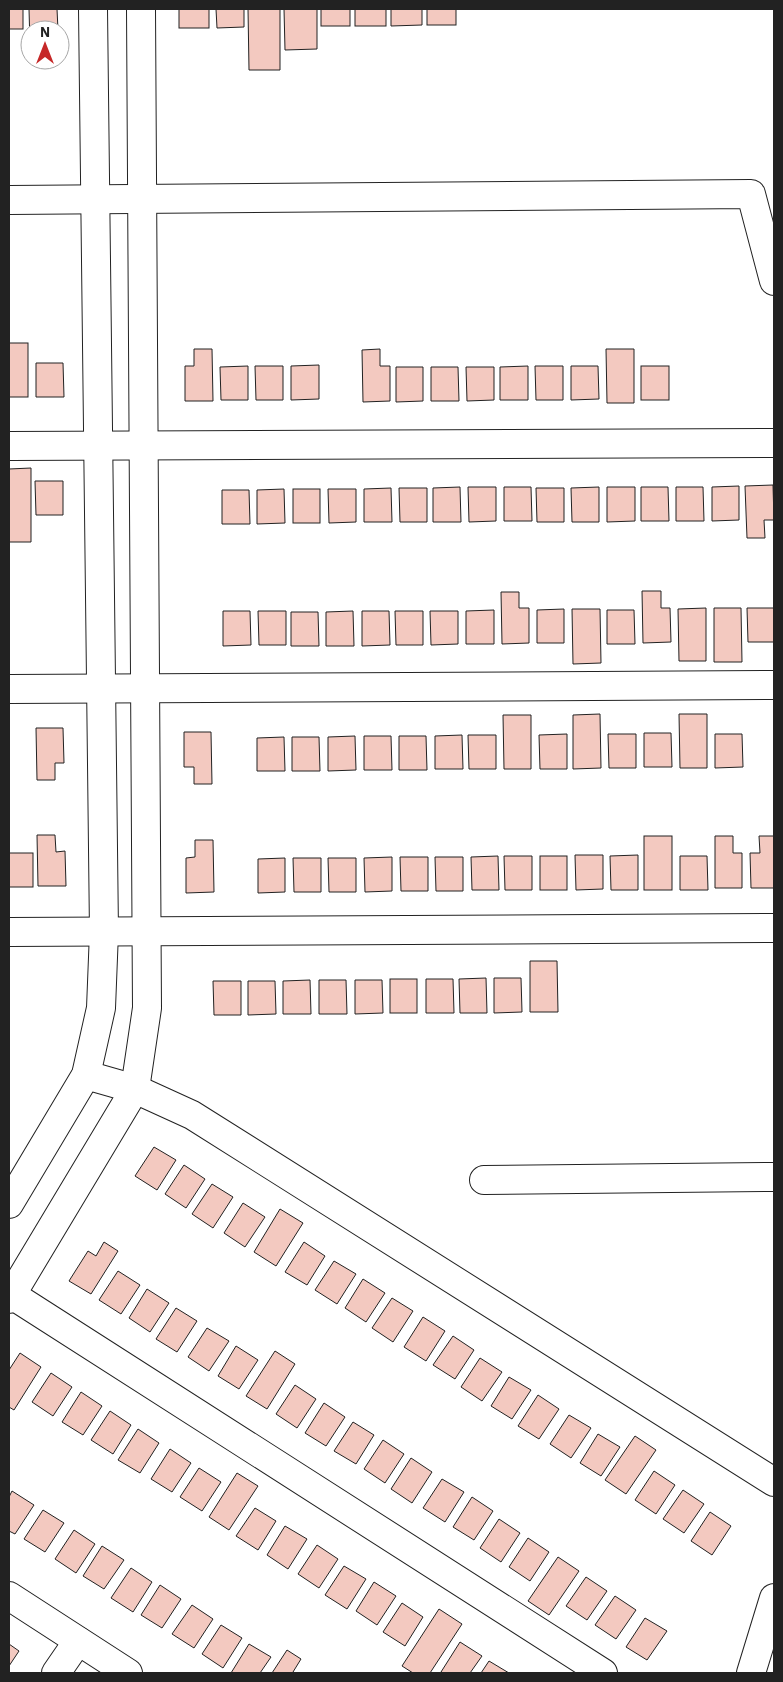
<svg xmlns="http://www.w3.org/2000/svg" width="783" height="1682" font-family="'IBM Plex Sans',sans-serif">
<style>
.building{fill:#f3c9c0;stroke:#222}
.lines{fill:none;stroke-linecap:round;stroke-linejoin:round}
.minor-casing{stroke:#222;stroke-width:30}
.minor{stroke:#fff;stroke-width:28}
</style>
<rect width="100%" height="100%" fill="#fff"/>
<g class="building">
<rect x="9" y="9" width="14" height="20"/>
<polygon points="29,9 57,9 58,30 30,30 30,45"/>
<rect x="179" y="9" width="30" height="19"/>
<polygon points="216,9 244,9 244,27 217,28"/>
<polygon points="248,9 280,9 280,70 249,70"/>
<polygon points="284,9 317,9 317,49 285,50"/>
<rect x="321" y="9" width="29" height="17"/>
<rect x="355" y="9" width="31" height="17"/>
<polygon points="391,9 422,9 422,25 391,26"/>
<rect x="427" y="9" width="29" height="16"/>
<rect x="9" y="343" width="19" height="54"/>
<polygon points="194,349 212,349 213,401 185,401 185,366 194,366"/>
<polygon points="380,349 380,366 390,366 390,401 363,402 362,350"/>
<polygon points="606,349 634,349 634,403 607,403"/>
<polygon points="36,363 63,363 64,397 36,397"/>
<polygon points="319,365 319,399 291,400 291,366"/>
<polygon points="248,366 248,400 221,400 220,367"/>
<polygon points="255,366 283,366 283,400 256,400"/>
<polygon points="528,366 528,400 500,400 500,367"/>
<polygon points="535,366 563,366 563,400 536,400"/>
<polygon points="571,366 598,366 599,399 571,400"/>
<rect x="641" y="366" width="28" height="34"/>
<polygon points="396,367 423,367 423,401 396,402"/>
<polygon points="431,367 458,367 459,401 431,401"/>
<polygon points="466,367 494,367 494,400 467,401"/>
<polygon points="31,468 31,542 9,542 9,469"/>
<polygon points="35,481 63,481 63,515 36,515"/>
<polygon points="773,485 774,520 764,520 765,538 747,538 745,486"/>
<polygon points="739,486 739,520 712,521 712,487"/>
<polygon points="460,487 461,522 433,522 433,488"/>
<polygon points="468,487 496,487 496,521 469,522"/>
<polygon points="504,487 531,487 532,521 504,521"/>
<polygon points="599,487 599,522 572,522 571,488"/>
<polygon points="607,487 635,487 635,521 607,522"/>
<polygon points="641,487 668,487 669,521 641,521"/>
<polygon points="676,487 703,487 704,521 676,521"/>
<polygon points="391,488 392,522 364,522 364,489"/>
<polygon points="399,488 427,488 427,522 400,522"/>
<polygon points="536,488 564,488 564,522 537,522"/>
<polygon points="284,489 285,523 257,524 257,490"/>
<rect x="293" y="489" width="27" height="34"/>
<polygon points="328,489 356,489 356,522 329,523"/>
<polygon points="222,490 249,490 250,524 222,524"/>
<polygon points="642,591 661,591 661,608 670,608 671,642 643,643"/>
<polygon points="501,592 519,592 519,608 529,608 529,643 502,644"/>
<polygon points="706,608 706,661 679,661 678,609"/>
<polygon points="714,608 741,608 742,662 714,662"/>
<polygon points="747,608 774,608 774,642 748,642"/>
<polygon points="564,609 564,643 537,643 537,610"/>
<polygon points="572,609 600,609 601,663 573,664"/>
<polygon points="494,610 494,644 466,644 466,611"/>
<polygon points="607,610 634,610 635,644 607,644"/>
<polygon points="223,611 250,611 251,645 223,646"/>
<polygon points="258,611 286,611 286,645 259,645"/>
<polygon points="353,611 354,646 326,646 326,612"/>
<polygon points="362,611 389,611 390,645 362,646"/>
<polygon points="395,611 423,611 423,645 396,645"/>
<polygon points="430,611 458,611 458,644 431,645"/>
<polygon points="291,612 318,612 319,646 291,646"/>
<polygon points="600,714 601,768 573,769 573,715"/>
<polygon points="679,714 707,714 707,768 680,768"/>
<polygon points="503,715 531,715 531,769 504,769"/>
<polygon points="36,728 63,728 64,763 55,763 55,780 37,780"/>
<polygon points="184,732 211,732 212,784 194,784 194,767 184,767"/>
<polygon points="644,733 671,733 672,767 644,767"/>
<polygon points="567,734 567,769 540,769 539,735"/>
<polygon points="608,734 636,734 636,768 609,768"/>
<polygon points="715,734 742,734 743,767 715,768"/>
<polygon points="462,735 463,769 435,769 435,736"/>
<polygon points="468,735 496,735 496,769 469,769"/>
<polygon points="355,736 356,770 328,771 328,737"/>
<polygon points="364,736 391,736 392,770 364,770"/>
<polygon points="399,736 426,736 427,770 399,770"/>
<polygon points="284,737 285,771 257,771 257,738"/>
<polygon points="292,737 319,737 320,771 292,771"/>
<polygon points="37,835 55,835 56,852 65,851 66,886 38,886"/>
<rect x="644" y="836" width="28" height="54"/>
<polygon points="715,836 733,836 733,853 742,853 742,888 715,888"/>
<polygon points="759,836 774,836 774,888 751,888 750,853 760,853"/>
<polygon points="195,840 213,840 214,892 186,893 186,858 195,857"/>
<rect x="9" y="853" width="24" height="34"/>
<polygon points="575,855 603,855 603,889 576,890"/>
<polygon points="638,855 638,890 611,890 610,856"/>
<polygon points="498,856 499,890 472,890 471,857"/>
<polygon points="504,856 532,856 532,890 505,890"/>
<rect x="540" y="856" width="27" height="34"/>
<polygon points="680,856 707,856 708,890 680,890"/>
<polygon points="392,857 392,891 365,892 364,858"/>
<polygon points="400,857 428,857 428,891 401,891"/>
<polygon points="435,857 463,857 463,891 436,891"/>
<polygon points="285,858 285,892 258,893 258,859"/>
<polygon points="293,858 321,858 321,892 294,892"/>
<polygon points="328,858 356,858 356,892 329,892"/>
<polygon points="530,961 557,961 558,1012 530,1012"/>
<polygon points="486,978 487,1013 460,1013 459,979"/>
<polygon points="494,978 521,978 522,1012 494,1013"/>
<rect x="390" y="979" width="27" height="34"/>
<polygon points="426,979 453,979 454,1013 426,1013"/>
<polygon points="310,980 311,1014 283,1014 283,981"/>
<polygon points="319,980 346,980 347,1014 319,1014"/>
<polygon points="355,980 382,980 383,1013 355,1014"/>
<polygon points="213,981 241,981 241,1015 214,1015"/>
<polygon points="248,981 275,981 276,1014 248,1015"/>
<polygon points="154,1147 176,1160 157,1190 135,1176"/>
<polygon points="184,1165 205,1179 186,1208 165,1194"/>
<polygon points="212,1184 233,1197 213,1228 192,1214"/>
<polygon points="243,1203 265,1217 245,1247 224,1233"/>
<polygon points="280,1209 303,1223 276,1266 254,1252"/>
<polygon points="104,1242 118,1251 91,1294 69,1281 88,1251 96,1256"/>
<polygon points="304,1242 325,1256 307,1285 285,1272"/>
<polygon points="334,1261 356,1274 337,1304 315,1290"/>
<polygon points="118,1271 140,1285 121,1314 99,1300"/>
<polygon points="363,1279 385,1293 366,1322 345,1308"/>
<polygon points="147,1289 169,1303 150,1332 129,1318"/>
<polygon points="392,1298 413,1311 393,1342 372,1328"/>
<polygon points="176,1308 197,1321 177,1352 156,1339"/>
<polygon points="423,1317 445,1331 426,1361 404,1347"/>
<polygon points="207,1328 229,1341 209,1371 188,1357"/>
<polygon points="453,1336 474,1350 455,1379 433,1365"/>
<polygon points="236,1346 258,1360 239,1389 218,1376"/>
<polygon points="275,1351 295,1364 267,1409 246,1396"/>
<polygon points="20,1353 41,1367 14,1410 9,1407 9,1370"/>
<polygon points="480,1358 502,1372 482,1401 461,1387"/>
<polygon points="51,1373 72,1387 53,1416 32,1402"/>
<polygon points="509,1377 531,1390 512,1419 491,1406"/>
<polygon points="295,1385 316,1399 297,1428 276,1414"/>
<polygon points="81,1392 102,1406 83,1435 62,1422"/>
<polygon points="538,1395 559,1409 539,1439 518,1426"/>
<polygon points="324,1403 345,1417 326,1446 305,1433"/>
<polygon points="110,1411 131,1425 113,1454 91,1440"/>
<polygon points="569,1415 591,1428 571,1458 550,1444"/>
<polygon points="353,1422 374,1435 356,1464 334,1451"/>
<polygon points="138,1429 159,1443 140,1473 118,1460"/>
<polygon points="598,1434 620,1447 601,1476 580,1463"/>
<polygon points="635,1436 656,1450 626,1494 605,1480"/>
<polygon points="383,1440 404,1454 385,1483 364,1469"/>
<polygon points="170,1449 191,1463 172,1492 151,1479"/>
<polygon points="411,1458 432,1472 412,1503 391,1489"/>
<polygon points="199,1468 221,1482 202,1511 180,1497"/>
<polygon points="654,1471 675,1485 656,1514 635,1500"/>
<polygon points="237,1473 258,1486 229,1530 209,1517"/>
<polygon points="442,1479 464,1492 445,1522 423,1508"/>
<polygon points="683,1490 704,1504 684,1533 663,1519"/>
<polygon points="12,1491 34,1505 15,1534 9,1531 9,1497"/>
<polygon points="472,1497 493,1511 474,1540 453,1527"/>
<polygon points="255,1508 276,1521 258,1550 236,1536"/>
<polygon points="43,1510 64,1523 45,1552 24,1539"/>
<polygon points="710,1512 731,1526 712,1555 691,1541"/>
<polygon points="499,1519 520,1533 501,1562 480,1548"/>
<polygon points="285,1526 307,1539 288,1569 267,1555"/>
<polygon points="74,1530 95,1544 76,1573 55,1559"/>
<polygon points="528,1538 549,1552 530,1581 509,1567"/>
<polygon points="317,1545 338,1559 319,1588 298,1574"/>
<polygon points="102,1546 124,1560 104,1589 83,1576"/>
<polygon points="558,1557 579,1571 549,1615 528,1601"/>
<polygon points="344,1566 366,1579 347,1609 325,1595"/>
<polygon points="131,1568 152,1582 133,1612 111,1598"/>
<polygon points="586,1577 607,1591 587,1620 566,1606"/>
<polygon points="374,1582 396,1596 377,1625 356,1611"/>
<polygon points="160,1585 181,1599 162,1628 141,1615"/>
<polygon points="615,1596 636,1610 616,1639 595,1625"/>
<polygon points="402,1603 423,1617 405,1646 383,1632"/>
<polygon points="192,1605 213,1619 194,1648 172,1634"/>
<polygon points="439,1609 462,1624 430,1673 413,1673 402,1666"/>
<polygon points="645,1618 667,1631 647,1660 626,1647"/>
<polygon points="221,1625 242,1638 223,1668 202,1654"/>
<polygon points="460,1642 482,1656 470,1673 444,1673 441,1672"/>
<polygon points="9,1644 19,1651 9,1666"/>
<polygon points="249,1644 271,1657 260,1673 231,1673"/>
<polygon points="287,1650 301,1659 293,1672 295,1673 272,1673"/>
<polygon points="489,1661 509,1673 481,1673"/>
</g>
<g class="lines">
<g class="minor-casing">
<g id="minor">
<polyline points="9,200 751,194 774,281"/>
<polyline points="9,446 774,443"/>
<polyline points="9,689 774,685"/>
<polyline points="9,932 774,928"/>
<polyline points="86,1075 135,1089 192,1115 774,1482"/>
<polyline points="484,1180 774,1177"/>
<polyline points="9,1204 86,1075 101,1008 104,932 93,9"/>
<polyline points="9,1293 603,1673"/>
<polyline points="9,1299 135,1089 147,1008 141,9"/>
<polyline points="9,1596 128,1673"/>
<polyline points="56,1673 78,1641"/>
<polyline points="751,1673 774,1598"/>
</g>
</g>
<use href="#minor" class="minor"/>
</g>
<rect width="783" height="1682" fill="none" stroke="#222222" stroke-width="20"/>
<g transform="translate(45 45)"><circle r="24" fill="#ffffff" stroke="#a7a7a7"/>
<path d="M0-4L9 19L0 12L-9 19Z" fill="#c62828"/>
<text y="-8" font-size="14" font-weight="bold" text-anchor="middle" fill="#222222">N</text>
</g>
</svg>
